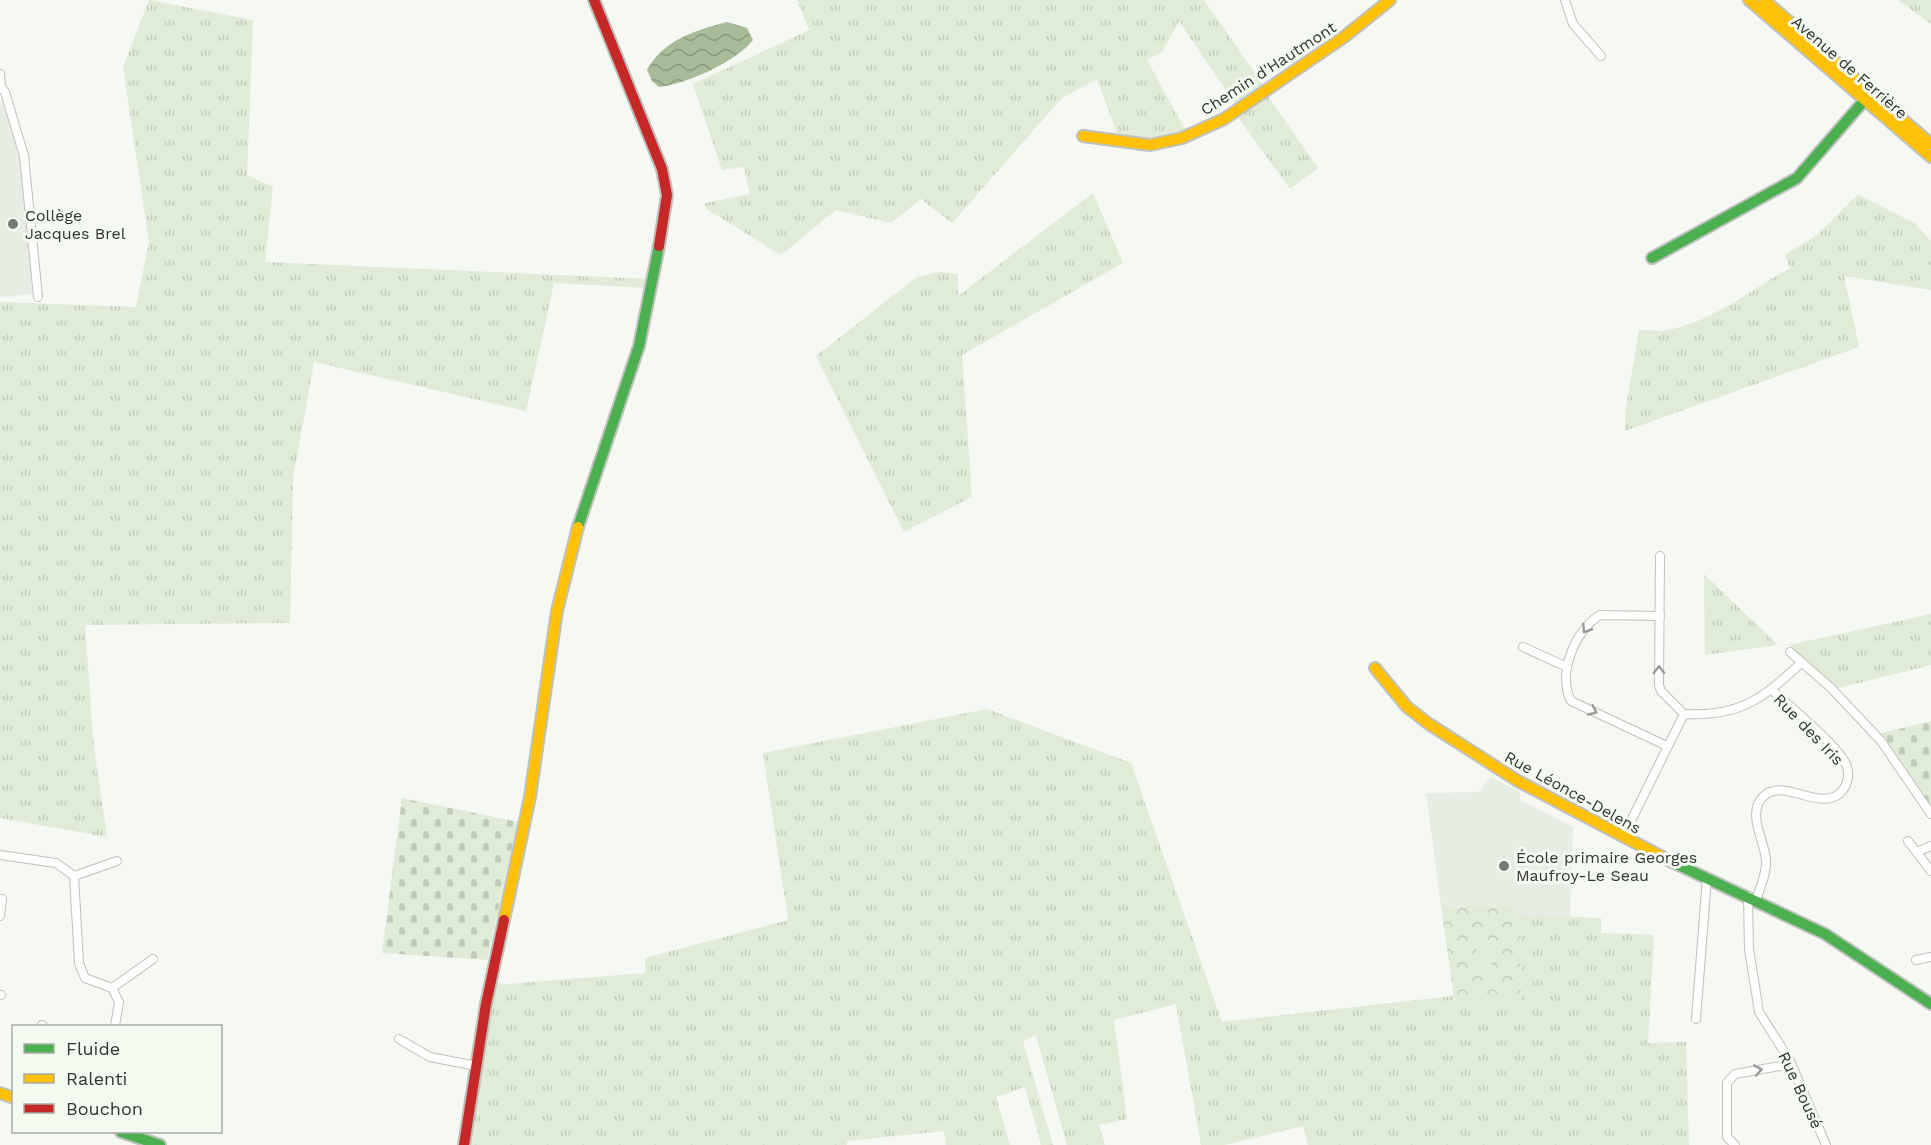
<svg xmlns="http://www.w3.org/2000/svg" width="1931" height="1145" font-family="'Work Sans',sans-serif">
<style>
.built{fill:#e7ede3}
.grass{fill:url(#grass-tufts)}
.cemetery{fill:url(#cemetery-stones)}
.park{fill:url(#park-crowns)}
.garden{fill:#e0ecd8}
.water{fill:url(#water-waves)}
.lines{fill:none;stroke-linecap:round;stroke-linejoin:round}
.street-casing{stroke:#bfc1bd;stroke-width:10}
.fast-casing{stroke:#bfc1bd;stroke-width:14}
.slow-casing{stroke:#bfc1bd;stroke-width:14}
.jam-casing{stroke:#bfc1bd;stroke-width:14}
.street{stroke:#fefefd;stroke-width:8}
.fast{stroke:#4caf50;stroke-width:10}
.slow{stroke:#ffc107;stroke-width:10}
.jam{stroke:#c62828;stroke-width:10}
.oneway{stroke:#989a97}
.poi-dot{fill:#777975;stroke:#f5faf1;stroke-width:2}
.labels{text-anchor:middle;stroke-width:6;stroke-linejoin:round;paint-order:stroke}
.street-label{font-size:16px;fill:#333531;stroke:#f5faf1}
.poi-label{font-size:16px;fill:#333531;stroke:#f5faf1;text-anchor:start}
</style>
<defs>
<pattern id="grass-tufts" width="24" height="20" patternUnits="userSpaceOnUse" patternTransform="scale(1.5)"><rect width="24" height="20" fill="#e0ecd8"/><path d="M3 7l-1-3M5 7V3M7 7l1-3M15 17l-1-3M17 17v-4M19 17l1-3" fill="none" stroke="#c1cbba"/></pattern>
<pattern id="cemetery-stones" width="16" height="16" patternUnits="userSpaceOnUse" patternTransform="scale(1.5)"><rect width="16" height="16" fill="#e0ecd8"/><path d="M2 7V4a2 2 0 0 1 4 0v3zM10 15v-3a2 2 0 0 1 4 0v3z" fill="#c1cbba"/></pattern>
<pattern id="park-crowns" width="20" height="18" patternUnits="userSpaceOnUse" patternTransform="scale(1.5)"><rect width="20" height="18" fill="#e0ecd8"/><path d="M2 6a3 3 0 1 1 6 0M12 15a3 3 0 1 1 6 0" fill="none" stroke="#c1cbba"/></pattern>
<pattern id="water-waves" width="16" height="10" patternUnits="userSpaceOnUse" patternTransform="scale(1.5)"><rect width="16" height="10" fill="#a9bc99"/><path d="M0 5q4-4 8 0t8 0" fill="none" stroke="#8a9a7d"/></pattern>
</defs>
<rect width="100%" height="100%" fill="#f5f8f3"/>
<g class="built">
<polygon points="2,102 19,155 35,294 0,297 0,103"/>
<polygon points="1491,777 1520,792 1520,800 1573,827 1570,917 1517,916 1511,905 1441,907 1426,793 1478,792"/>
</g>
<g class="grass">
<polygon points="149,0 253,20 247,175 273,187 265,262 648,279 648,288 554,283 526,411 314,362 293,479 290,623 85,625 94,748 107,837 0,818 0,302 136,307 149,242 123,67"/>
<polygon points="797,0 1204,0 1265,87 1236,105 1179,21 1162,52 1147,60 1186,131 1155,139 1118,136 1097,79 1062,98 952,223 921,199 891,223 836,210 781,255 705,208 705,203 750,194 744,167 722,170 693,84 809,30"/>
<polygon points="1898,0 1931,0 1931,24"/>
<polygon points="1267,95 1318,168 1290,189 1237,116"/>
<polygon points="1093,193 1123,263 962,355 972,497 904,532 816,356 917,277 939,272 958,274 958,296"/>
<path d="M1858,194l58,30 15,17v49l-87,-14 15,71 -234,84v-19l14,-82c11,0 23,2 34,-1 43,-10 79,-40 117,-61l-5,-13 32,-20z"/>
<polygon points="1704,574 1778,645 1705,655"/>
<polygon points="1931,614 1931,665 1835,689 1789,645"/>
<polygon points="987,709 1131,763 1222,1022 1453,996 1455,1005 1521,1000 1520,915 1601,918 1601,933 1654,935 1648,1043 1686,1042 1689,1145 1308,1145 1303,1126 1224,1145 1201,1145 1176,1004 1114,1020 1127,1119 1099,1125 1105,1145 1067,1145 1036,1035 1023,1041 1053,1145 1041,1145 1025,1087 996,1097 1010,1145 946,1145 944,1131 847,1141 847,1145 469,1145 495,985 645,973 645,958 788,920 763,753"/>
</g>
<g class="cemetery">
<polygon points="1931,721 1931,810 1878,734"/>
<polygon points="402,798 518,822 487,960 382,953"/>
</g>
<polygon class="park" points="1511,905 1517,915 1520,915 1521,1000 1455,1005 1441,907"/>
<polygon class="garden" points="1477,944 1491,944 1492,971 1477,971"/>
<path class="water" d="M727,22l20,6 6,12c-17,22 -67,44 -94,47l-7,-6 -5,-11c16,-30 49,-40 80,-48z"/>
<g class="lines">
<g class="street-casing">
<g id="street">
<polyline points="1565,0 1573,24 1601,56"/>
<polyline points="0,74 1,87 5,92 24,156 38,297"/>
<polyline points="1660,556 1659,685 1661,691 1684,714"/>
<path d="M1660,616l-60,-1c-25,15 -43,59 -29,86l96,45"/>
<polyline points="1523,647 1567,667"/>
<polyline points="1790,652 1831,688 1881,741 1931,814"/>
<path d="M1684,714c56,3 78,-15 117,-51"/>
<polyline points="1623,837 1684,714"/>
<polyline points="1908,841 1931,871"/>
<polyline points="1917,852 1931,846"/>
<polyline points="0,855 56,863 74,876 79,963 85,978 112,988 119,1002 115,1026"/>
<polyline points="74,876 117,861"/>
<polyline points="1748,896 1749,949 1759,1012 1790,1061 1826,1145"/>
<path d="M1756,900c4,-12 11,-27 10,-40 -1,-17 -16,-41 -7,-58 18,-32 63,15 84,-12 5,-7 7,-17 3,-26 -10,-20 -56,-57 -74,-74"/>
<polyline points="0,916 2,899"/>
<polyline points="1916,960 1931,957"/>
<polyline points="112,988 153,959"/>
<polyline points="0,995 1,995"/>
<polyline points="1696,1019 1707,878"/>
<polyline points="42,1025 43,1026"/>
<polyline points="399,1039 430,1057 477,1066"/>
<polyline points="1735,1145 1727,1137 1727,1083 1735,1074 1791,1064"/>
</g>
</g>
<g class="fast-casing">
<g id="fast">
<polyline points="1652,258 1797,178 1869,95"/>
<polyline points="578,527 639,346 659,246"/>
<polyline points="1672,862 1825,934 1931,1004"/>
<polyline points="121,1132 160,1145"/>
</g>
</g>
<g class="slow-casing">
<g id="slow">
<polyline points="1749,0 1931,157"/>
<polyline points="1764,0 1931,144"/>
<polyline points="1083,136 1150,145 1182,138 1224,119 1344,37 1390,0"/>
<polyline points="1375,668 1407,707 1429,724 1518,781 1672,862"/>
<polyline points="504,920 530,797 557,611 578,527"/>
<polyline points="0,1093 14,1098"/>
</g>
</g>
<g class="jam-casing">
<g id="jam">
<polyline points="594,0 662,169 667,195 659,246"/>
<polyline points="464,1145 486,1004 504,920"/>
</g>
</g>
<use href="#street" class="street"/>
<use href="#fast" class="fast"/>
<use href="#slow" class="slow"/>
<use href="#jam" class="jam"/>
</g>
<defs><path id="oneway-chevron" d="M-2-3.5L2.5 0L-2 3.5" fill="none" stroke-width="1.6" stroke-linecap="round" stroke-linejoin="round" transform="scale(1.5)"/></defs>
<g class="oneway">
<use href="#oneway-chevron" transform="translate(1586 629) rotate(123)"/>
<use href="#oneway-chevron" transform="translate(1659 670) rotate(-89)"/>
<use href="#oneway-chevron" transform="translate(1593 711) rotate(25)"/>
<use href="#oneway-chevron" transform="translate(1758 1070) rotate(-10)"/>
</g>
<g class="poi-dot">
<circle cx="13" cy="224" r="6"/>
<circle cx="1504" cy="866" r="6"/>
</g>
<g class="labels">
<g class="street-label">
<text transform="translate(1850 67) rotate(41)" y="6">Avenue de Ferrière</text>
<text transform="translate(1268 68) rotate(-33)" y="6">Chemin d'Hautmont</text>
<text transform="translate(1809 729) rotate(46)" y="6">Rue des Iris</text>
<text transform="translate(1573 792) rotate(29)" y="6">Rue Léonce-Delens</text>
<text transform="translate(1801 1090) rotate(65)" y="6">Rue Bousé</text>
</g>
<g class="poi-label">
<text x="25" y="221">Collège<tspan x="25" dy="18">Jacques Brel</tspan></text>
<text x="1516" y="863">École primaire Georges<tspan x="1516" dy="18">Maufroy-Le Seau</tspan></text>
</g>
</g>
<rect x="12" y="1025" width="210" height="108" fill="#f5faf1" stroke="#a7aba4" stroke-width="1.5"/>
<rect x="24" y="1044" width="30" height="9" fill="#4caf50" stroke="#a7aba4" stroke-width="1.5"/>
<text x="66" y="1055" font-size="18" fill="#333531">Fluide</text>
<rect x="24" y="1074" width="30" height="9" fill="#ffc107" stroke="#a7aba4" stroke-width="1.5"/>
<text x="66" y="1085" font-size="18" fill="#333531">Ralenti</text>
<rect x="24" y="1104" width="30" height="9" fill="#c62828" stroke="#a7aba4" stroke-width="1.5"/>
<text x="66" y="1115" font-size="18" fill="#333531">Bouchon</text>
</svg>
